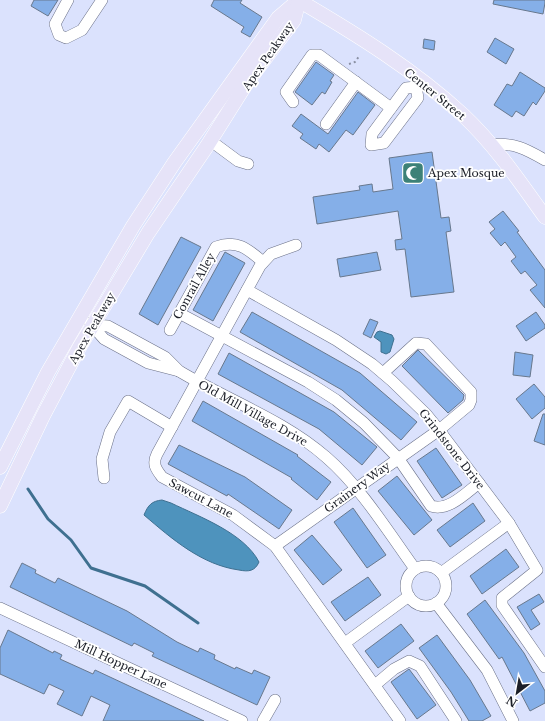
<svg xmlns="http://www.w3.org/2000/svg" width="545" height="721" font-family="'Libre Baskerville',serif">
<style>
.water{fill:#4e93bd;stroke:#3f7090}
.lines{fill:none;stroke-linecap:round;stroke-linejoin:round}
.stream{stroke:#3f7090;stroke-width:3}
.building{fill:#85afe8;stroke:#68788d}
.minor-casing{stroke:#6b7188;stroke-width:12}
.major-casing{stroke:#fff;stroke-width:15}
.path{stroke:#8a90a3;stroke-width:2;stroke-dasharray:2 3;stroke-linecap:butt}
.minor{stroke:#fff;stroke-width:11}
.major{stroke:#e6e3f8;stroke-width:14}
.labels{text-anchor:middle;stroke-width:3.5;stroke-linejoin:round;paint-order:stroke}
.street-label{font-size:11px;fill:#1c1f28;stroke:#fff}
.poi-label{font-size:11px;fill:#1c1f28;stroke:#fff;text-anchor:start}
</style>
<rect width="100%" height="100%" fill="#dbe2fd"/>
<g class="water">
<polygon points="380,331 392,335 394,339 390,352 386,354 381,352 381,342 374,337 377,332"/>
<path d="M162,500l9,3c29,14 73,30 88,59 -4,9 -10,10 -20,8 -37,-5 -67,-31 -95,-55 4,-10 8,-14 18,-15z"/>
</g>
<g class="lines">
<polyline class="stream" points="28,489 48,519 71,540 91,568 145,586 198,623"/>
</g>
<g class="building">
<polygon points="34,0 58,0 48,16 31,6"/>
<polygon points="214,0 242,0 240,3 262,17 250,37 241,32 244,27 211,6"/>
<polygon points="494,0 545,0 545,3 543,14 493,4"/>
<polygon points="495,38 514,49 506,64 487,52"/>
<polygon points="424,39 435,41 434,50 423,48"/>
<polygon points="316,62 334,75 330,81 332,82 325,94 322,92 312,105 295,92"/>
<polygon points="520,72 545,88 545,91 536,105 533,102 524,116 516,111 512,117 494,105 507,84 512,86"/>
<polygon points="358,92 375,105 353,135 346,130 329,152 319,144 316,149 300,138 303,134 292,126 301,114 328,134"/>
<polygon points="432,152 441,218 449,217 451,231 446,232 454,292 411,297 405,249 396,250 395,240 402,239 398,211 317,224 313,197 360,190 359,186 372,184 373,192 393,189 389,158"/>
<polygon points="503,211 519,231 517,232 545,270 545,308 530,290 537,285 525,271 521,274 511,261 516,257 505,242 501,246 490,233 495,229 489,222"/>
<polygon points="181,237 201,247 158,325 139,314"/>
<polygon points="225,252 245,263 213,321 193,310"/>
<polygon points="377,252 381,270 340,277 337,259"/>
<polygon points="252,312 360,373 417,422 401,440 342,390 240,332"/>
<polygon points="536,312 545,325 545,328 526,341 516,326"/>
<polygon points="370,319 378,322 371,338 363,334"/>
<polygon points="418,350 464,395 463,400 448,413 402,366"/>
<polygon points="515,352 533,355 530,377 513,375"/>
<polygon points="229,353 334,412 377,447 362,465 319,429 218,374"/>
<polygon points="534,384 545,397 545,408 532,419 516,399"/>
<polygon points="203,401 298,455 297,456 331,482 317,500 291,479 292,478 192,421"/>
<polygon points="543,414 545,414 545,445 534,441"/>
<polygon points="179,445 245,477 292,510 279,529 228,494 227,496 168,464"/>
<polygon points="436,448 462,485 442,498 417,461"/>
<polygon points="397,476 432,520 414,535 378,491"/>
<polygon points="473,503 485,521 450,547 437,530"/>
<polygon points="353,508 386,555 367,568 334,522"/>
<polygon points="312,535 342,570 323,585 294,550"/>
<polygon points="506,549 519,567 482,594 470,576"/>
<polygon points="22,563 36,570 35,573 55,583 58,578 127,611 177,642 198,652 200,648 215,655 214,659 235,669 236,667 252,674 254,670 270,677 257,705 152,656 154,653 134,643 132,646 10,587"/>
<polygon points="368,577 381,595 345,621 331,602"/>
<polygon points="539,594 544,602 531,610 540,624 531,630 517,607"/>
<polygon points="485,600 524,653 545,691 545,703 530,711 502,657 499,659 467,614"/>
<polygon points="401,624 414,641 378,668 365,651"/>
<polygon points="8,630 53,653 54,651 62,655 60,659 93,674 95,670 204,721 103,721 110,705 91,696 82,716 57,704 64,691 49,684 44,694 0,674 0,648"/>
<polygon points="437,635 470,680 491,716 482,721 469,721 451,692 419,648"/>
<polygon points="409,669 436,705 417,719 391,682"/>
</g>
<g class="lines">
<g class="minor-casing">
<g id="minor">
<polyline points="68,0 55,24 59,35 66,38 82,30 102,0"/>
<polyline points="416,87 418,98 384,143 371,145 372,134 406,88 416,87 421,80"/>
<polyline points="293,102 286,92 312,55 319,55 391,108"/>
<polyline points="326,124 356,82"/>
<polyline points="211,141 238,161 248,164"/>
<path d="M491,145c22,-3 35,4 54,15"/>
<path d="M296,245l-25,9 -11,12 -103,188c-5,10 -1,15 5,23l71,38 42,31 125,175"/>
<polyline points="247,290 336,340 372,364 392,381 426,414 439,430 509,523 537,570 502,598 502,605 545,667"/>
<path d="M179,313l129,69 28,18 28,23 34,35 33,48c17,6 35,-13 48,-23"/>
<polyline points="90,323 104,339 148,363 179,371"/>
<path d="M94,325l14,1 57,31 14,14c48,29 105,49 147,86 34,29 63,76 89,112"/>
<path d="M170,330l46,-83c21,-8 32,2 47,15"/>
<polyline points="104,478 102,459 110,432 128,401 172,427"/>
<polyline points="275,546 439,430 469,405 471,400 471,392 426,344 416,343 383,373"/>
<circle cx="426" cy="586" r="20"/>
<polyline points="441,573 509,523"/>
<polyline points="436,603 487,670 513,721"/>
<polyline points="0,608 242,721"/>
<polyline points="345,643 409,596"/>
<polyline points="375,685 394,669 409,661 420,666 456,721"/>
<polyline points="263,721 275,700"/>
</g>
</g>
<g class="major-casing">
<g id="major">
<path d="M298,0c58,34 115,69 165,115 32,30 57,67 82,102"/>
<polyline points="0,467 48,372 133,226 174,163 278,18 299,0"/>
<polyline points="0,506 43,416 79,348 148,233 207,146 246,84 294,20 299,0"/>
</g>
</g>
<polyline class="path" points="349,64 355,62 360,55"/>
<use href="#minor" class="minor"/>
<use href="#major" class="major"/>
</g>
<defs>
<g id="mosque-square" transform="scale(1.15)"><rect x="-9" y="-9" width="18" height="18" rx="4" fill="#3c8177" stroke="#fff"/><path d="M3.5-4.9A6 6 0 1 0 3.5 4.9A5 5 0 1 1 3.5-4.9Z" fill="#fff"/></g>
</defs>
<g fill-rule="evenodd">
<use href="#mosque-square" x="413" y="173"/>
</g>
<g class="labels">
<g class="street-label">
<text transform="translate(268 56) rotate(-55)" y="4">Apex Peakway</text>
<text transform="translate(435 94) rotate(39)" y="4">Center Street</text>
<text transform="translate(194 286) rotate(-61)" y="4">Conrail Alley</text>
<text transform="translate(92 328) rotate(-60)" y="4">Apex Peakway</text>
<text transform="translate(253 413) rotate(29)" y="4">Old Mill Village Drive</text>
<text transform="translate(452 449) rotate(52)" y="4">Grindstone Drive</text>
<text transform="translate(357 487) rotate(-36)" y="4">Grainery Way</text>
<text transform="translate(201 498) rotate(28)" y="4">Sawcut Lane</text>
<text transform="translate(121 664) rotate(25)" y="4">Mill Hopper Lane</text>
</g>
<g class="poi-label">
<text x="428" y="177">Apex Mosque</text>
</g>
</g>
<g transform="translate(517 693) rotate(211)" stroke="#ffffff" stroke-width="3" paint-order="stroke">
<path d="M0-3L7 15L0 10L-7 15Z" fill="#1c1f28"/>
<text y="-6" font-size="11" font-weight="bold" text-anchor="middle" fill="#1c1f28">N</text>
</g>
</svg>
